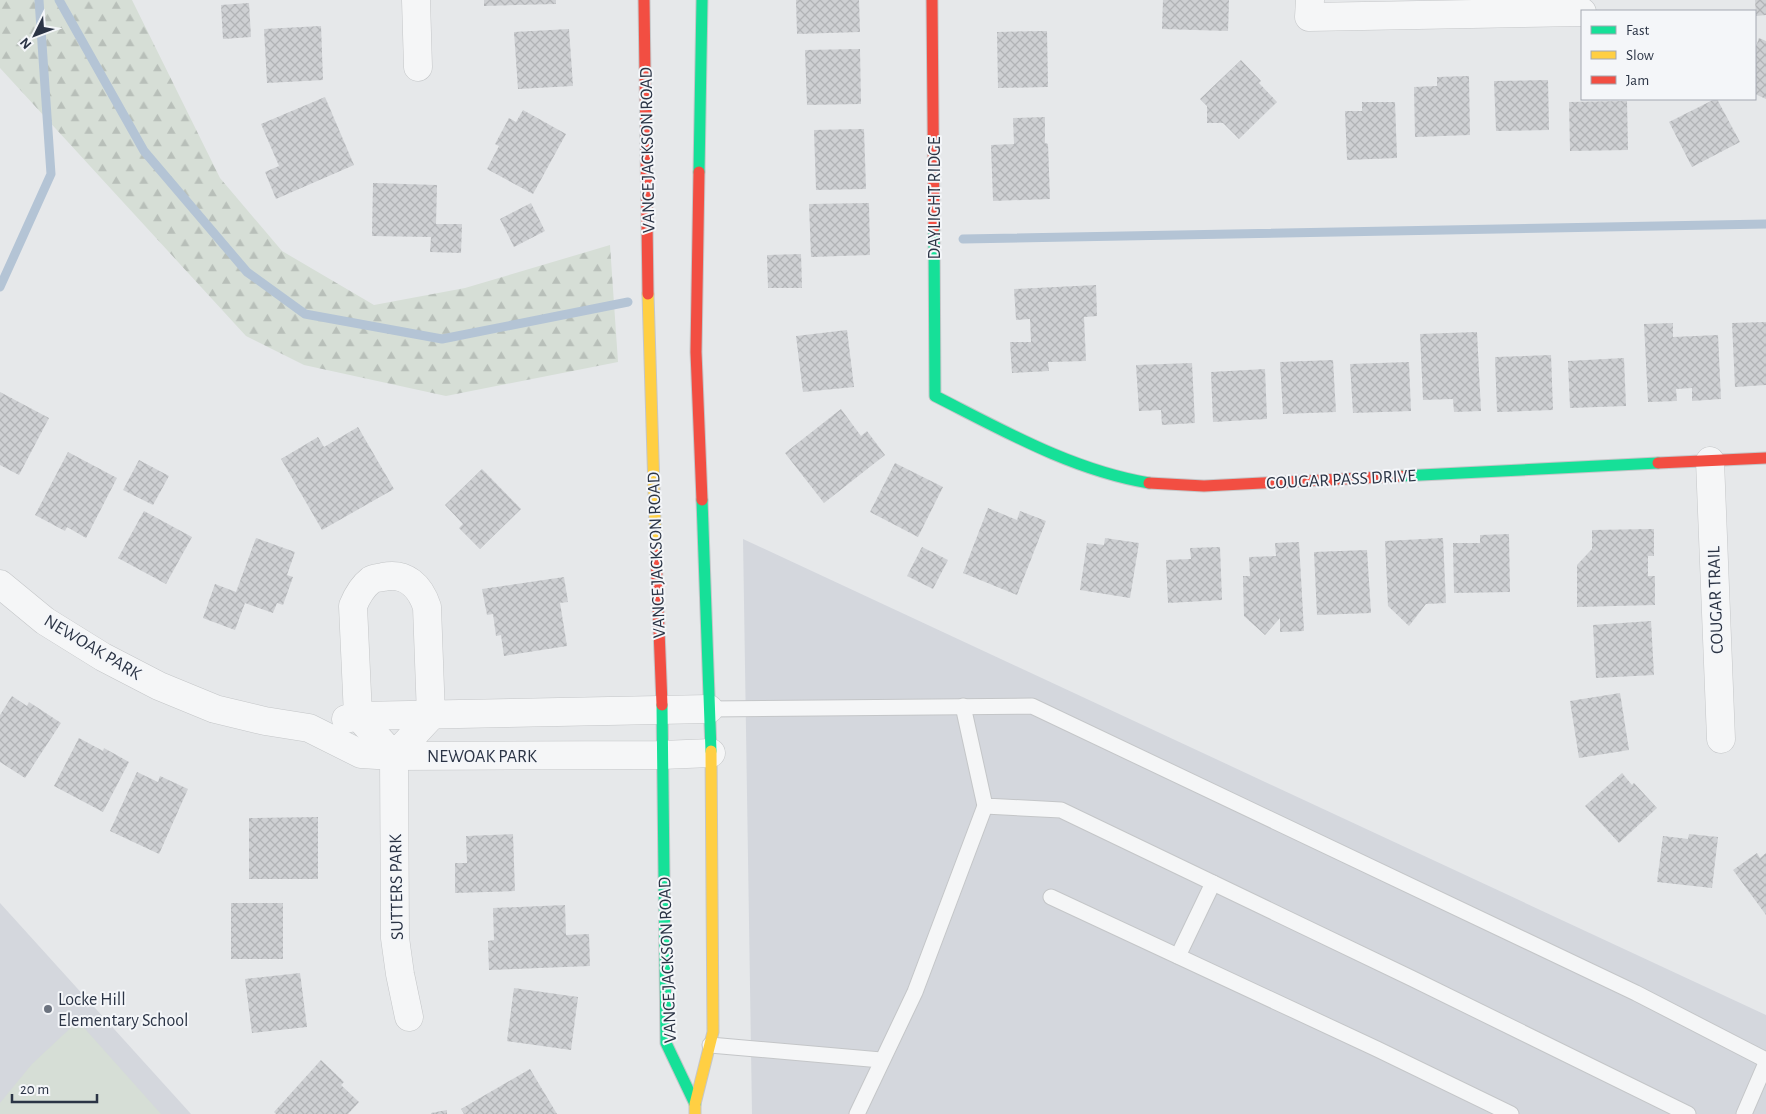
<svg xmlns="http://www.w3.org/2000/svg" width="1766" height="1114" font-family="'Alegreya Sans',sans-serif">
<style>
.built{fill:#d4d7dd}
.forest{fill:url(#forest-firs)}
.garden{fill:#d6ded6}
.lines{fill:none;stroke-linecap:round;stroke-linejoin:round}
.stream{stroke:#b4c4d5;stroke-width:9}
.building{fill:url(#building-cross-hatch)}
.lane-casing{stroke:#c4c6c8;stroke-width:17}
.street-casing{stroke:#c4c6c8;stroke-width:29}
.fast-casing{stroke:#c4c6c8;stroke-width:13}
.slow-casing{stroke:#c4c6c8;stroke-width:13}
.jam-casing{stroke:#c4c6c8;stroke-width:13}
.lane{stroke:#f5f6f7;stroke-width:15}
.street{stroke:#f5f6f7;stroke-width:28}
.fast{stroke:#16e098;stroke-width:11}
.slow{stroke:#ffcf43;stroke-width:11}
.jam{stroke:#f24e42;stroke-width:11}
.poi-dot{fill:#6c737f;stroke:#f4f6f9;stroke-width:2}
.labels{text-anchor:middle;stroke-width:4;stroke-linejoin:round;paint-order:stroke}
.street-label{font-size:18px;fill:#2b3445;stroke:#f4f6f9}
.poi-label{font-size:18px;fill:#2b3445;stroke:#f4f6f9;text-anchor:start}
</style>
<defs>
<pattern id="forest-firs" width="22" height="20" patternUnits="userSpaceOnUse" patternTransform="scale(1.25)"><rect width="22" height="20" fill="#d6ded6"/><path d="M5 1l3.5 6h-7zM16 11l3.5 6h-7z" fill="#b8bfb9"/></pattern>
<pattern id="building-cross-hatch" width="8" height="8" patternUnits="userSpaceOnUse" patternTransform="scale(1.25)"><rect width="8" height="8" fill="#ced0d3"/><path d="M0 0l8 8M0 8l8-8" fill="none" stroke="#b1b3b6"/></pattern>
</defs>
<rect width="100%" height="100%" fill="#e6e8ea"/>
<g class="built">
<polygon points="743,539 1766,1015 1766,1114 752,1114"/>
<polygon points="0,903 191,1114 0,1114"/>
</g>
<polygon class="forest" points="0,0 132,0 220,178 282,251 374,305 465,288 610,245 618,362 446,396 304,365 246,336 0,68"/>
<polygon class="garden" points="78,1021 161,1114 0,1114 0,1103 32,1064"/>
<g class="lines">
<g class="stream">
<polyline points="59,0 144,151 247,272 305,314 442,339 628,302"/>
<polyline points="963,239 1766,224"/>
<polyline points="0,287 51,174 39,0"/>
</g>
</g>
<g class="building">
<polygon points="484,0 556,0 556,4 484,6"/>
<polygon points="796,0 859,0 860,32 797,34"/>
<polygon points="1163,0 1229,0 1228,31 1162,29"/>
<polygon points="1755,0 1766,0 1766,15 1756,16"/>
<polygon points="249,3 251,37 223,39 221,5"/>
<polygon points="321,26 323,80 267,83 264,29"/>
<polygon points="569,29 573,86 518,89 514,32"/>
<polygon points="1047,31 1048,87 998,88 997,32"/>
<polygon points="1759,38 1766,41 1766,99 1755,94 1755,49"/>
<polygon points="860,49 861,104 807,105 805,50"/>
<polygon points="1241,60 1261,81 1259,83 1277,102 1239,139 1223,123 1207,123 1207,106 1200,99"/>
<polygon points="1469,76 1470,135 1415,137 1414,87 1437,86 1437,77"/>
<polygon points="1548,80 1549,130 1496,131 1494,81"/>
<polygon points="325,97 354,165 276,199 265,172 279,166 261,124"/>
<polygon points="1715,99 1717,99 1740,142 1692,167 1669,122"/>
<polygon points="1627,101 1628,150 1570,151 1569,102"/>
<polygon points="1362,102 1395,102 1397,158 1347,160 1345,111 1362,111"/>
<polygon points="523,110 566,134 533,194 487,169 499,146 495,144 509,118 516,122"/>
<polygon points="1045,117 1045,143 1048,144 1050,199 993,201 991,145 1014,144 1013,118"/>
<polygon points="864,129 866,189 816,190 814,130"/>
<polygon points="373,183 437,185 436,224 462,224 461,253 430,252 431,237 372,236"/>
<polygon points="531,203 545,231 514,247 500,219"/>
<polygon points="869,203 870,255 811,257 809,204"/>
<polygon points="801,254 802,288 768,288 767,255"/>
<polygon points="1096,285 1097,316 1084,317 1086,361 1048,362 1049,371 1012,373 1010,342 1031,342 1030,319 1016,320 1014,289"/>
<polygon points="1766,322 1766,385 1735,387 1732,323"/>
<polygon points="1673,323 1673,337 1718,335 1721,399 1692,401 1692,388 1676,389 1677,401 1648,402 1644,324"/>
<polygon points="847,330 854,387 803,392 796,336"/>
<polygon points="1477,332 1481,411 1454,412 1453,399 1423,400 1420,334"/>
<polygon points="1551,355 1553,410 1497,412 1495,357"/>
<polygon points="1624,358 1626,406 1570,408 1568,361"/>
<polygon points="1333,360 1336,412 1283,414 1280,362"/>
<polygon points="1409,362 1411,411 1353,413 1350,364"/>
<polygon points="1192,363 1195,423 1162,425 1161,410 1139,411 1136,365"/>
<polygon points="1265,369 1267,419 1213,422 1211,372"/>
<polygon points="0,392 49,418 19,475 0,465"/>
<polygon points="841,409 861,436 867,431 885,455 824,503 785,453"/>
<polygon points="358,427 394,489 322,530 281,459 318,437 324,447"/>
<polygon points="68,452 117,478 86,538 67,527 65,531 35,515"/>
<polygon points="139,460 169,476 153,505 123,490"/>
<polygon points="895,463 943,487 918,537 870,512"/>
<polygon points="482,469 521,509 480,549 459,528 463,524 445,505"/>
<polygon points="988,508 1017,520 1020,511 1046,521 1017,595 963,573"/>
<polygon points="144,511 192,537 166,584 118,558"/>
<polygon points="1654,529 1654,556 1648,556 1648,576 1655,576 1655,605 1577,607 1577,565 1592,549 1592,530"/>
<polygon points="1509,534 1510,592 1454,593 1453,543 1480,543 1480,535"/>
<polygon points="256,538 295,552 287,575 293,577 283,605 277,603 273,613 245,603 235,630 203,618 215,584 236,592"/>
<polygon points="1105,538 1139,543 1130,598 1080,590 1087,543 1104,545"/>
<polygon points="1443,538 1446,603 1426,604 1409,626 1388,606 1385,541"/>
<polygon points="1299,542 1304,631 1280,632 1280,618 1265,635 1244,616 1243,576 1250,576 1249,557 1276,556 1275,543"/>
<polygon points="922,547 948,560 933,589 907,576"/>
<polygon points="1220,547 1222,600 1168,603 1166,560 1191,559 1190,548"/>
<polygon points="1367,550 1371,613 1317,615 1314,552"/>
<polygon points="564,577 568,602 560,603 567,646 504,656 501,635 496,636 493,614 487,615 482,589"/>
<polygon points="1651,621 1654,675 1596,678 1593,625"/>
<polygon points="1620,693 1629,750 1579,758 1570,701"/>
<polygon points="12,696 27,706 29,702 61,723 25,778 0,762 0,715"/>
<polygon points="79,738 103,751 104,748 129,762 103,812 54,786"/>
<polygon points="137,772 158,782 160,776 188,789 159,854 110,831"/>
<polygon points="1622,773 1632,785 1634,783 1657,808 1619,843 1585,806"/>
<polygon points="318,817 318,879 249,879 249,818"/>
<polygon points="513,834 515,891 455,893 455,863 467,863 466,836"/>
<polygon points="1689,834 1718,837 1712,888 1657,882 1663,836 1688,839"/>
<polygon points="1757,853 1760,858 1766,853 1766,915 1733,870"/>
<rect x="231" y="903" width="52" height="56"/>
<polygon points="565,905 566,935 589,934 590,966 489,970 488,941 494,940 493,908"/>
<polygon points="300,973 307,1027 252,1033 245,979"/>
<polygon points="514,988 578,997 571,1050 507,1041"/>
<polygon points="321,1060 344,1082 341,1085 359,1102 348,1114 276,1114 274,1112"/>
<polygon points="530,1069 557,1114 464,1114 461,1109"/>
<polygon points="447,1110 447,1114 431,1114 431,1113"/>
</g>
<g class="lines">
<g class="lane-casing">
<g id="lane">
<polyline points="963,706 985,806 1061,810 1411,978 1688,1114"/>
<polyline points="709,709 1032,706 1636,993 1766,1060"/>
<polyline points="1051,897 1377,1049 1511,1114"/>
<polyline points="1178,956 1213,883"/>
<polyline points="710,1045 881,1060"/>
<polyline points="857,1114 915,992 985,806"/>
<polyline points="1744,1114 1766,1063"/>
</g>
</g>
<g class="street-casing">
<g id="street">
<polyline points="416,0 418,67"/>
<polyline points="1310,0 1309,17 1582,12"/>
<polyline points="1710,461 1721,739"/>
<polyline points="0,584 45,621 103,657 159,686 215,709 265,721 309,728 361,754 394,756 662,755 711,753"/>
<polyline points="346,719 358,716 709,709"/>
<path d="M394,756l37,-40 -4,-109c-7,-21 -21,-35 -44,-30 -4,1 -9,1 -12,3 -9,7 -14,16 -18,26l5,110 36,40 1,182 5,36 9,43"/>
</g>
</g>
<g class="fast-casing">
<g id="fast">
<polyline points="699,172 702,0"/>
<path d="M934,228l1,168c69,35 137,74 214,87"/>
<polyline points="1401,476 1658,463"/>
<polyline points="702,500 711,751"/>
<polyline points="662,705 666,1043 695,1104"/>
</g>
</g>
<g class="slow-casing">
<g id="slow">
<polyline points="648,294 656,555"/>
<polyline points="695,1114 695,1104 713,1032 711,751"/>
</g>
</g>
<g class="jam-casing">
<g id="jam">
<polyline points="644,0 648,294"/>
<polyline points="932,0 934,228"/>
<polyline points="699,172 696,352 702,500"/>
<polyline points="1658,463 1766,458"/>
<polyline points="1149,483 1204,486 1401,476"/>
<polyline points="656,555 662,705"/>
</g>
</g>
<use href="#lane" class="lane"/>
<use href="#street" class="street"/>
<use href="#fast" class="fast"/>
<use href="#slow" class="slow"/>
<use href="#jam" class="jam"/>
</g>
<circle class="poi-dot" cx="48" cy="1009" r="5"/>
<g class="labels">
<g class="street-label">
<text transform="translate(647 150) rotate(-91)" y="6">VANCE JACKSON ROAD</text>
<text transform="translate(934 198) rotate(-90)" y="6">DAYLIGHT RIDGE</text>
<text transform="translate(1341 479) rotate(-3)" y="6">COUGAR PASS DRIVE</text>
<text transform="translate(656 555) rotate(-92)" y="6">VANCE JACKSON ROAD</text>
<text transform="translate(1715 600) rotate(-92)" y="6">COUGAR TRAIL</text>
<text transform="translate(93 647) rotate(31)" y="6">NEWOAK PARK</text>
<text x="482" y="762">NEWOAK PARK</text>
<text transform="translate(396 887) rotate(-91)" y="6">SUTTERS PARK</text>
<text transform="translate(667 960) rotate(-92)" y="6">VANCE JACKSON ROAD</text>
</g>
<g class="poi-label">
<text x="58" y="1005">Locke Hill<tspan x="58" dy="21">Elementary School</tspan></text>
</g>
</g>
<rect x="1581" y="10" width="175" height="90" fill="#f4f6f9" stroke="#a4a8b1"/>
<rect x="1591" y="26" width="25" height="8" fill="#16e098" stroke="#a4a8b1"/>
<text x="1626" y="35" font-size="15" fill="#2b3445">Fast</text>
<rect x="1591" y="51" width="25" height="8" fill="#ffcf43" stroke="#a4a8b1"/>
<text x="1626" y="60" font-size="15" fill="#2b3445">Slow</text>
<rect x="1591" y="76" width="25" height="8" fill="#f24e42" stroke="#a4a8b1"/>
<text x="1626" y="85" font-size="15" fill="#2b3445">Jam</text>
<g transform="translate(35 35) rotate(228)" stroke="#f4f6f9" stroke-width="4" paint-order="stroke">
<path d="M0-4L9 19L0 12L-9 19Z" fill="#2b3445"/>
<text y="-8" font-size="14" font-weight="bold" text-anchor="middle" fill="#2b3445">N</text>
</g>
<path d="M12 1094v8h85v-8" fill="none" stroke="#2b3445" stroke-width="2.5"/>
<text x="20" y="1094" font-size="15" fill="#2b3445" stroke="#f4f6f9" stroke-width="4" paint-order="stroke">20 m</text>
</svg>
